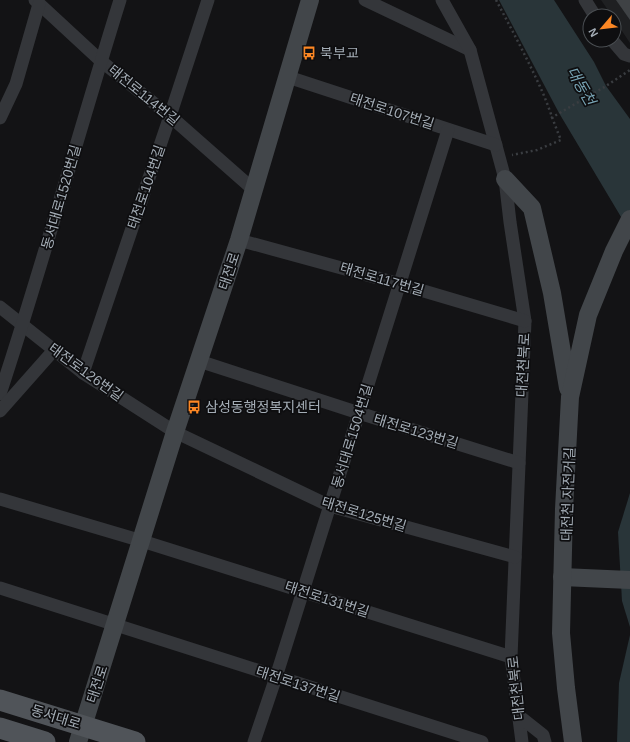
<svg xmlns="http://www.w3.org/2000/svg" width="630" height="742" font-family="Helvetica,'Noto Sans KR',sans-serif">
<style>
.built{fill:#1f2022}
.water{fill:#293539}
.building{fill:#3f4245}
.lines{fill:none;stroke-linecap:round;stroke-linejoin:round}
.path{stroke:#3a3d41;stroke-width:2.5;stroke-dasharray:2 3;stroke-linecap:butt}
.street{stroke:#34363a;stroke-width:13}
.secondary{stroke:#42464a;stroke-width:18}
.primary{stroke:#505459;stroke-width:21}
.labels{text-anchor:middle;stroke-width:3.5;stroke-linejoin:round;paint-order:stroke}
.poi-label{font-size:14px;fill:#a4adb6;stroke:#0e0e10;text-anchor:start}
.street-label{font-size:14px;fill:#a4adb6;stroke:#0e0e10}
.water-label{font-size:15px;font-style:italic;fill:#78a4b4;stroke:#0e0e10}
</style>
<rect width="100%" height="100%" fill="#131315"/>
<polygon class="built" points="601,0 630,0 630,43 614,19 614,16 612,16"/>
<g class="water">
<polygon points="499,0 554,0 594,62 606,86 630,119 630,232 559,113"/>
<polygon points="630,493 630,627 622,601 618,532"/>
<polygon points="630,635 630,742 617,742 619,683"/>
</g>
<polygon class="building" points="616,0 630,0 630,20"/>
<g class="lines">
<g class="path">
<path d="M496,0c16,30 32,60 46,91 7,16 12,33 19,49l-24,10 -25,5"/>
<polyline points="551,118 606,86 630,70"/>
</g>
<g class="street">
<polyline points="35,0 101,61 170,116 254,190"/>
<polyline points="365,0 470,50"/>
<polyline points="442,0 470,50 505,179 510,222 525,321 511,657 522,742"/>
<polyline points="585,0 595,16"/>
<polyline points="612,40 624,54 630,56"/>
<polyline points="288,77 496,145"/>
<polyline points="0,118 16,84 39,4"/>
<polyline points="239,240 400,284 525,321"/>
<polyline points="0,307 83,373 175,432 330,506 515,557"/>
<polyline points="199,361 359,413 519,463"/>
<polyline points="83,373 170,116 208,0"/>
<path d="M0,394c43,-130 79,-263 120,-394"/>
<polyline points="0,411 54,350"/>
<polyline points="0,499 142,541 511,657"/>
<polyline points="0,588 482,742"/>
<polyline points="519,716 543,735 545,742"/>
<polyline points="254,742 276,677 448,130"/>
</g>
<g class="secondary">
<polyline points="505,179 532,208 552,293 568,388"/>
<polyline points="562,577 630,580"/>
<polyline points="78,742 175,432 239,240 310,0"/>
<polyline points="573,742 566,688 561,633 564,509 570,397 588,315 614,251 630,219"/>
</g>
<g class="primary">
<polyline points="0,700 135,742"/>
<polyline points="0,728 45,742"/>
</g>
</g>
<defs>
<g id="bus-bare" transform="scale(1.08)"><path d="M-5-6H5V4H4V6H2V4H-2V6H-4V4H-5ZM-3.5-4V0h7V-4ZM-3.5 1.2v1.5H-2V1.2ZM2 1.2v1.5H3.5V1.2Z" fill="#fc8724" stroke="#0e0e10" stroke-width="2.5" paint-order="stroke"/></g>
</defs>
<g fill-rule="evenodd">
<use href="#bus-bare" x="309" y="53"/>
<use href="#bus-bare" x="194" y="407"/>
</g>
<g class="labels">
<g class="poi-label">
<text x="320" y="58">북부교</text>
<text x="205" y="412">삼성동행정복지센터</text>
</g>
<g class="street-label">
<text transform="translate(144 95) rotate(39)" y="5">태전로114번길</text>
<text transform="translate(392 111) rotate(18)" y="5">태전로107번길</text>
<text transform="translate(146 187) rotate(-71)" y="5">태전로104번길</text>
<text transform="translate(61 197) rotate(-74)" y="5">동서대로1520번길</text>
<text transform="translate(229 271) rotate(-72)" y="5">태전로</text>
<text transform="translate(382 279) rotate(16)" y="5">태전로117번길</text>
<text transform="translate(523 365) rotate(-87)" y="5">대전천북로</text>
<text transform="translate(86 372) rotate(36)" y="5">태전로126번길</text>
<text transform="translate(416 431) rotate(17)" y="5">태전로123번길</text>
<text transform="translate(352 436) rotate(-73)" y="5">동서대로1504번길</text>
<text transform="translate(568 494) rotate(-88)" y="5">대전천 자전거길</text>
<text transform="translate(364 514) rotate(17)" y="5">태전로125번길</text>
<text transform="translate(327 599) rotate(18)" y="5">태전로131번길</text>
<text transform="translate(97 684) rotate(-72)" y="5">태전로</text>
<text transform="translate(298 684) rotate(18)" y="5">태전로137번길</text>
<text transform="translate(516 688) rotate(-96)" y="5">대전천북로</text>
<text transform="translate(56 717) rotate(17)" y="5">동서대로</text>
</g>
<g class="water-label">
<text transform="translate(581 86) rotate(60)" y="5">대동천</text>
</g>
</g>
<g transform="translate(602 28) rotate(242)"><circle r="19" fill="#0e0e10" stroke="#4a4e52"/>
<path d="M0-3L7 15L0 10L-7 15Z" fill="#fc8724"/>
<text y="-6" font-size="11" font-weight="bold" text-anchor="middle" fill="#a4adb6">N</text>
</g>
</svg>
